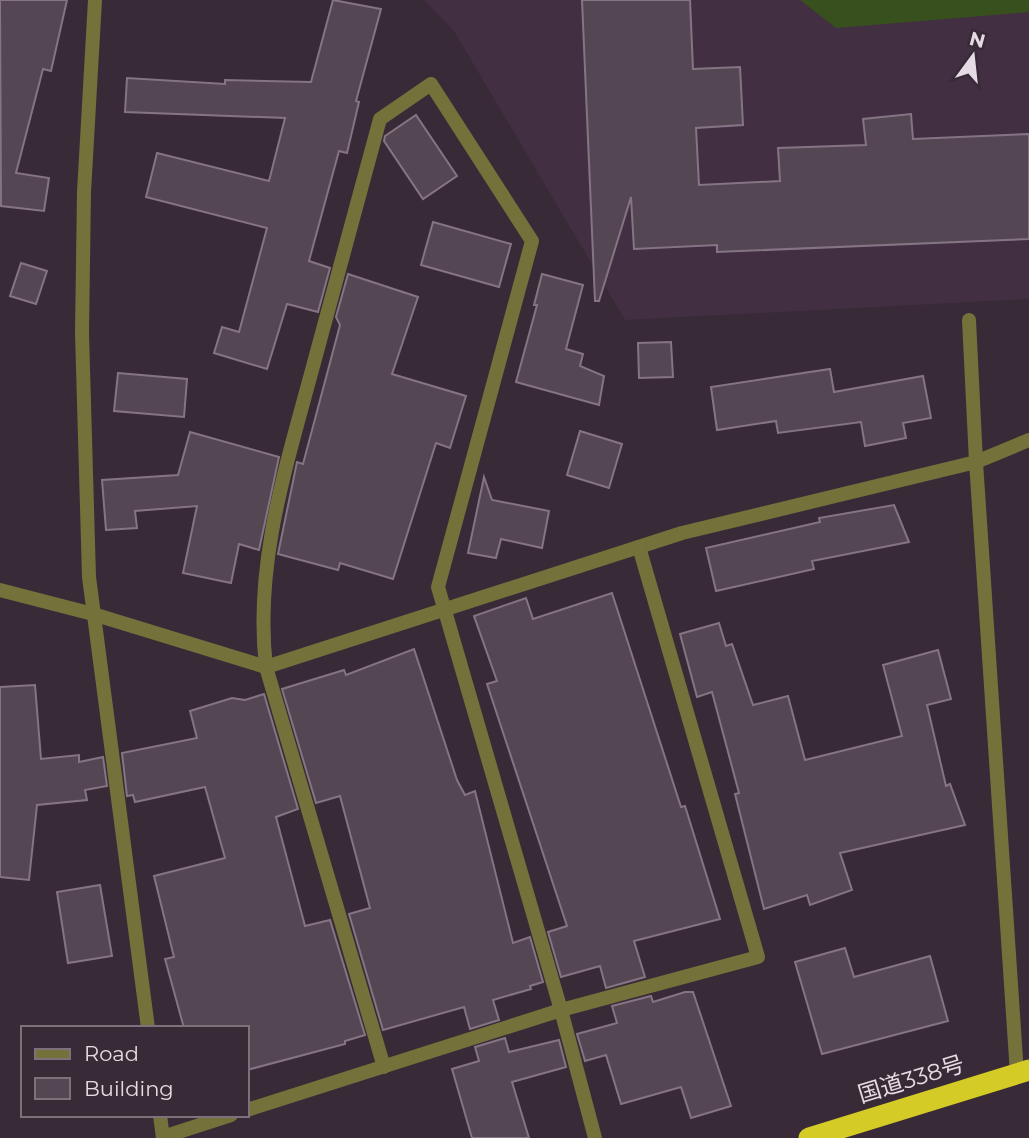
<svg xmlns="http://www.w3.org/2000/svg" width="1029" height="1138" font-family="Montserrat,'Noto Sans JP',sans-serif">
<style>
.built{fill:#432f42}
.garden{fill:#38501e}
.building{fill:#554654;stroke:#857584;stroke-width:2}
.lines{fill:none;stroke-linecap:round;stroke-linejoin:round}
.street{stroke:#74713b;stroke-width:14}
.highway{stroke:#d5cb27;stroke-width:21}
.labels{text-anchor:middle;stroke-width:5;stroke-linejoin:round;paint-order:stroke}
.street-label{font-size:23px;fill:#e4dbe4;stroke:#382a37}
</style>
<rect width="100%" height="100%" fill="#382a37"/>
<polygon class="built" points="424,0 1029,0 1029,299 625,320 454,31"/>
<polygon class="garden" points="800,0 1029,0 1029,12 836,28"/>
<g class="building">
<polygon points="0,0 67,0 51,71 43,69 16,173 49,178 44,211 1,206"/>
<polygon points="333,0 381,9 356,101 359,102 347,153 339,151 309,261 330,268 318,312 287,304 267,369 214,353 222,327 239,332 267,228 146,197 157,153 269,181 285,118 125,112 127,78 225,84 225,80 311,82"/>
<polygon points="582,0 690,0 693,69 740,67 743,125 696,128 699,185 780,181 778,148 866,145 863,119 911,114 913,139 1029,134 1029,239 717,252 717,245 634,249 631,197 599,301 595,301"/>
<polygon points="416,115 457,176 423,199 384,141 385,136"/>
<polygon points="433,222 511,244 499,287 421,265"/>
<polygon points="21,263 47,271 36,304 10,296"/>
<polygon points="348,274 418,297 392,374 466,396 450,448 436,443 393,579 340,563 338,570 278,554 297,462 303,464 340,325 336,317"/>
<polygon points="542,274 583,285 566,349 583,354 580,366 604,376 599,405 516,382 537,305 534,305"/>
<polygon points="671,342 673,377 639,378 638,343"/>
<polygon points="830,369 834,392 923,376 931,418 903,423 906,438 865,446 861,422 778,433 776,421 717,430 711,387"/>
<polygon points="118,373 187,379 184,417 114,411"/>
<polygon points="580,431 622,444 609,488 567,475"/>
<polygon points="190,432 279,457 259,550 239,544 231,583 183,573 197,506 135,511 137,528 106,530 102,480 178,475"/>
<polygon points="484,477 492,500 549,511 542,548 501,539 496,558 468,553"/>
<polygon points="894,505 909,542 812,561 814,569 716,591 706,548 820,522 819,518"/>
<polygon points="612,593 681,807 685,806 720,919 634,941 645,977 606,988 600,966 561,977 548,932 567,926 487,684 497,681 474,616 526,598 533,619"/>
<polygon points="719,623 726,646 732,644 753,705 788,696 805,760 902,736 883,665 938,650 951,699 927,705 946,786 950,784 965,825 840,853 852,890 810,905 807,895 764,909 735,794 739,793 712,692 697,697 680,634"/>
<polygon points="414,649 457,780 465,795 475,791 513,943 530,937 543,982 530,986 531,989 493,1000 499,1020 470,1029 464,1007 383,1030 349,914 370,908 340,796 316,803 282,689 344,670 346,675"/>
<polygon points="35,685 41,759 79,755 79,762 103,757 107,786 85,790 87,800 37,805 29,880 0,877 0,687"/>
<polygon points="264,694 298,809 276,817 305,926 330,920 365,1035 345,1041 345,1044 247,1070 247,1028 184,1028 165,959 174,957 154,876 225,858 205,787 135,802 133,795 127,796 122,753 197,738 190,711 232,698 245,700"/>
<polygon points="100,885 112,956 68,963 57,892"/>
<polygon points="845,948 854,977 930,956 948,1021 822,1054 795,962"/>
<polygon points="685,992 693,992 731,1106 691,1118 681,1087 621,1104 606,1055 585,1061 577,1034 617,1023 612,1006 651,996 653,1002"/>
<polygon points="505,1038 509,1052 559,1040 566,1067 512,1082 529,1138 472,1138 452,1069 479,1061 475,1047"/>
</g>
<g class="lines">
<g class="street">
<polyline points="95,0 84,192 82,333 89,577 148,1028"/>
<polyline points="969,320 976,462 1017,1074"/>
<polyline points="0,590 93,614 266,667 682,533 976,462 1029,440"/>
<path d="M384,1067l-118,-400c-12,-102 20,-200 46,-297 23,-84 45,-167 68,-251l51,-35 101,157 -94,346 123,423 34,128"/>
<polyline points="247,1110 561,1010 758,957 639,547"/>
<polyline points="160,1115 163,1138"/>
<polyline points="163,1137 231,1115"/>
</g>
<polyline class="highway" points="809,1138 1029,1070"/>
</g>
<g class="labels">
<g class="street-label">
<text transform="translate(911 1079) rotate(-17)" y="8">国道338号</text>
</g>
</g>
<rect x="21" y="1026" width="228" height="91" fill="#382a37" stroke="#7d717c" stroke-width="2"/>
<rect x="35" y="1049" width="35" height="10" fill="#74713b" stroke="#7d717c" stroke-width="2"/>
<text x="84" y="1061" font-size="21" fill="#e4dbe4">Road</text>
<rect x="35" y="1078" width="35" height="21" fill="#554654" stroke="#7d717c" stroke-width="2"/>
<text x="84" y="1096" font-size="21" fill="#e4dbe4">Building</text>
<g transform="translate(973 56) rotate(15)" stroke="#382a37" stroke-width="5" paint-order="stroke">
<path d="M0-5L12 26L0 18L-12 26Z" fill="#e4dbe4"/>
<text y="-10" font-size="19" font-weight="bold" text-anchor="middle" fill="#e4dbe4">N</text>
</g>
</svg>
